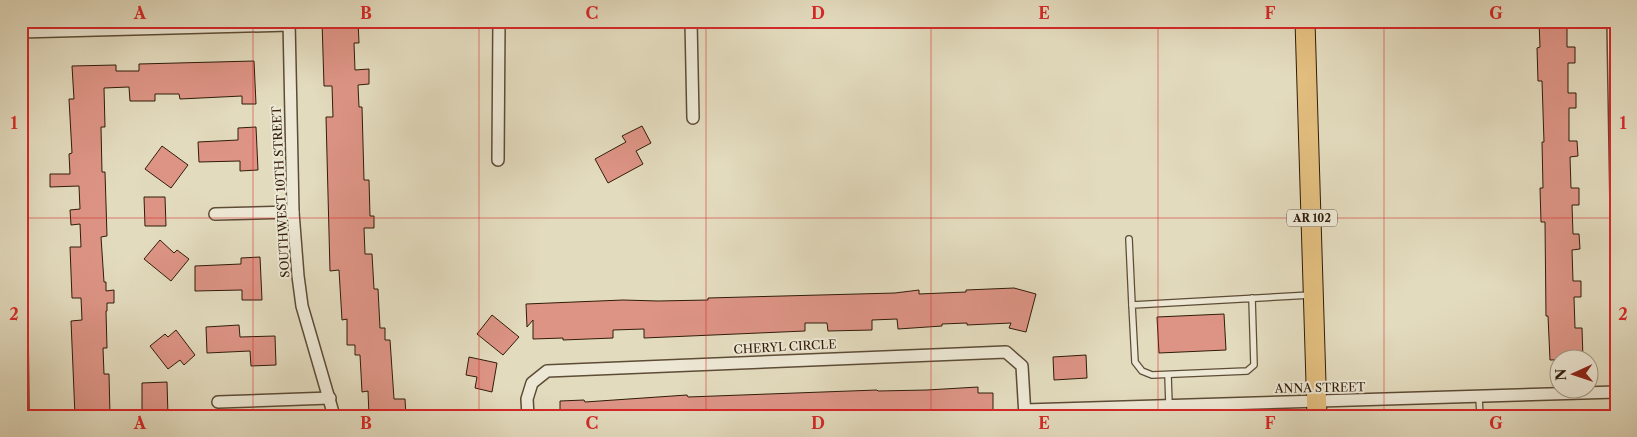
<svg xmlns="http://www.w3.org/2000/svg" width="1637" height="437" font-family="'Libre Caslon Text',serif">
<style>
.building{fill:#dd9485;stroke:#301c09}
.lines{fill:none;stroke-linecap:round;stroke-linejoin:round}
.service-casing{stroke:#5d4c36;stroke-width:8}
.minor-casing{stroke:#5d4c36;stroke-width:14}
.primary-casing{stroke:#301c09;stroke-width:21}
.service{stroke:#ede8d5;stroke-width:5.5}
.minor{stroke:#ede8d5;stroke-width:11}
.primary{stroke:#e2be7f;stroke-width:19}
.grid{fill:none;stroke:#d62828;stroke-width:1;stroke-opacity:0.55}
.labels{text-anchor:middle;stroke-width:4;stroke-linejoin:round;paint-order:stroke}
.shield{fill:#ede8d5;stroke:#695946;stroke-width:1}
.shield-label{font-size:11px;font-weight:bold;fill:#301c09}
.street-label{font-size:12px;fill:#301c09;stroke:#ede8d5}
.neatline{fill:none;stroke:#d62828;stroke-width:2}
.grid-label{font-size:16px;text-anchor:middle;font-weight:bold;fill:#d62828}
</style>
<rect width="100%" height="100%" fill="#e3dbbe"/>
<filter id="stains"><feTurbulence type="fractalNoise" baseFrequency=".004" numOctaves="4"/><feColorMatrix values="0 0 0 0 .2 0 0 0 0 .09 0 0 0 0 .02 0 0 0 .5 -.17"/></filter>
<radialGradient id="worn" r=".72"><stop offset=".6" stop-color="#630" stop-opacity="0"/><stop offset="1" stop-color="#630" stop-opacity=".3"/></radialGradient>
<g class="building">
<polygon points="322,21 358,21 359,43 354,43 355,70 369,69 369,84 358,85 359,107 362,107 364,180 369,180 370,216 374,216 374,228 364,228 365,254 372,254 374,289 378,289 380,328 385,328 385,340 390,340 394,399 405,399 406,416 369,416 368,391 362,392 360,355 355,355 355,345 347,345 347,319 342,320 339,270 330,271 326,117 333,117 332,86 324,86"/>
<polygon points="1539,21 1567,21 1567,47 1575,47 1575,63 1568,63 1568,93 1576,93 1576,108 1569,108 1569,141 1577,141 1578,156 1570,157 1571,188 1579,188 1579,205 1572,205 1573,234 1579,234 1580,249 1572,250 1573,281 1581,281 1581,297 1574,297 1575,328 1582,328 1583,359 1550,360 1548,316 1546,316 1545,222 1541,222 1540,188 1543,188 1542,142 1544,142 1542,81 1538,81 1537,48 1540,47"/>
<polygon points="254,61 256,104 242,104 242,96 180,99 179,94 155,94 155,101 130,101 129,87 104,88 105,127 101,127 102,172 105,172 107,236 101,237 104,282 106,282 106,291 114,290 114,303 107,303 107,311 106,311 107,348 103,348 104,374 109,374 110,416 75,416 71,321 82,320 81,298 72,298 70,247 81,247 80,224 71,225 70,210 80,209 79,186 50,187 50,174 70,174 69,154 72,153 69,99 74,99 72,66 116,65 116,71 139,71 139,64"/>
<polygon points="642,126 651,143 636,151 643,164 608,183 595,159 626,142 622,136"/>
<polygon points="256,127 258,170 240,171 240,161 199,162 198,142 238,140 238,128"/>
<polygon points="162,146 188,165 171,188 145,169"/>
<polygon points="144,197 165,197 166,226 145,226"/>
<polygon points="160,240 174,253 177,250 189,259 171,281 144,259"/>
<polygon points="260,257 262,300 242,300 242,290 195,291 195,266 241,264 241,258"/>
<polygon points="1014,288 1036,294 1026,332 1009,328 1011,323 967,325 967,323 942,324 942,326 898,329 897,319 872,320 872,330 828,331 827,323 805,323 805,331 644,338 644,329 613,330 613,338 563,340 563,338 533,339 533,320 527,327 526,304 623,300 658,301 708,300 708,298 895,293 919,290 919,294 966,292 966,290"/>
<polygon points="1224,314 1226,350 1159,353 1157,317"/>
<polygon points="492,315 519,337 503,355 477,334"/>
<polygon points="239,325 240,337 275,336 276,365 251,366 250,351 207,353 206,327"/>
<polygon points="176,330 195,355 184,365 180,360 168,369 150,346 165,334 168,337"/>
<polygon points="1086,355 1087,378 1054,380 1053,357"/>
<polygon points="469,357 497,363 492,392 475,388 477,377 466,375"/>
<polygon points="167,382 168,416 142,416 142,383"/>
<polygon points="978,387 978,393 993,393 993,416 560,416 560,401 584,400 585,402 687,395 688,397 877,390 878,391 927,390"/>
</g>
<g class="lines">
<g class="service-casing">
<g id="service">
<polyline points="1129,239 1132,305"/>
<polyline points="1252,298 1254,365 1247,371 1152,375 1142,371 1135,362 1132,305 1311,295"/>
<polyline points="1168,375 1169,405"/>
<polyline points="1479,397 1480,416"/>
</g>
</g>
<g class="minor-casing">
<g id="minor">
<polyline points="289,21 293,212 298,276 302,306 334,416"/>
<polyline points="691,21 693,118"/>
<polyline points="1613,21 1616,196"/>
<polyline points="21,32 289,25"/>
<polyline points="498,160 499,21"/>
<polyline points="215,214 293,212"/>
<polyline points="21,280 23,416"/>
<polyline points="218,402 330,398"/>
<polyline points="1025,410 1616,392"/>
<polyline points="528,416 527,399 532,383 547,371 1006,352 1022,366 1025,416"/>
</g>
</g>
<g class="primary-casing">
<polyline id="primary" points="1305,21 1317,416"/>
</g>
<use href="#service" class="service"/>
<use href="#minor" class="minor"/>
<use href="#primary" class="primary"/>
</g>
<path class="grid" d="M253,21v395M479,21v395M706,21v395M931,21v395M1158,21v395M1384,21v395M21,218h1595"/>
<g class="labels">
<rect class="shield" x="1287" y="209.5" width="50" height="17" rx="4"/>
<g class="shield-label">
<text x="1312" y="222">AR 102</text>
</g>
<g class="street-label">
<text transform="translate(281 192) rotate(-93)" y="4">SOUTHWEST 10TH STREET</text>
<text transform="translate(785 347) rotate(-3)" y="4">CHERYL CIRCLE</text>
<text transform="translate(1320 388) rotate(-1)" y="4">ANNA STREET</text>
</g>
</g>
<rect width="1637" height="437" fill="none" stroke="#e3dbbe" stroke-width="55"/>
<g transform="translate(1574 374) rotate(267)"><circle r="24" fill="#ede8d5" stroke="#a19683"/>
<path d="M0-4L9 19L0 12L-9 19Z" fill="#8f2418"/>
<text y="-8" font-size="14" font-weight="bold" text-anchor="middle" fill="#301c09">N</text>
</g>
<rect x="28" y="28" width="1582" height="382" class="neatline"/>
<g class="grid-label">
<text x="140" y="19">A</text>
<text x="366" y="19">B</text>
<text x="592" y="19">C</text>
<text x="818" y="19">D</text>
<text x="1044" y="19">E</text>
<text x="1270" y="19">F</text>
<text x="1496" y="19">G</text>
<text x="14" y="129">1</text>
<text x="1623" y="129">1</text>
<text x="14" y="320">2</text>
<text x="1623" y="320">2</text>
<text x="140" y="429">A</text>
<text x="366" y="429">B</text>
<text x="592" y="429">C</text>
<text x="818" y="429">D</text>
<text x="1044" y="429">E</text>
<text x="1270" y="429">F</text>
<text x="1496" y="429">G</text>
</g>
<rect width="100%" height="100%" filter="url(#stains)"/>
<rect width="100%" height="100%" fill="url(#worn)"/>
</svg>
